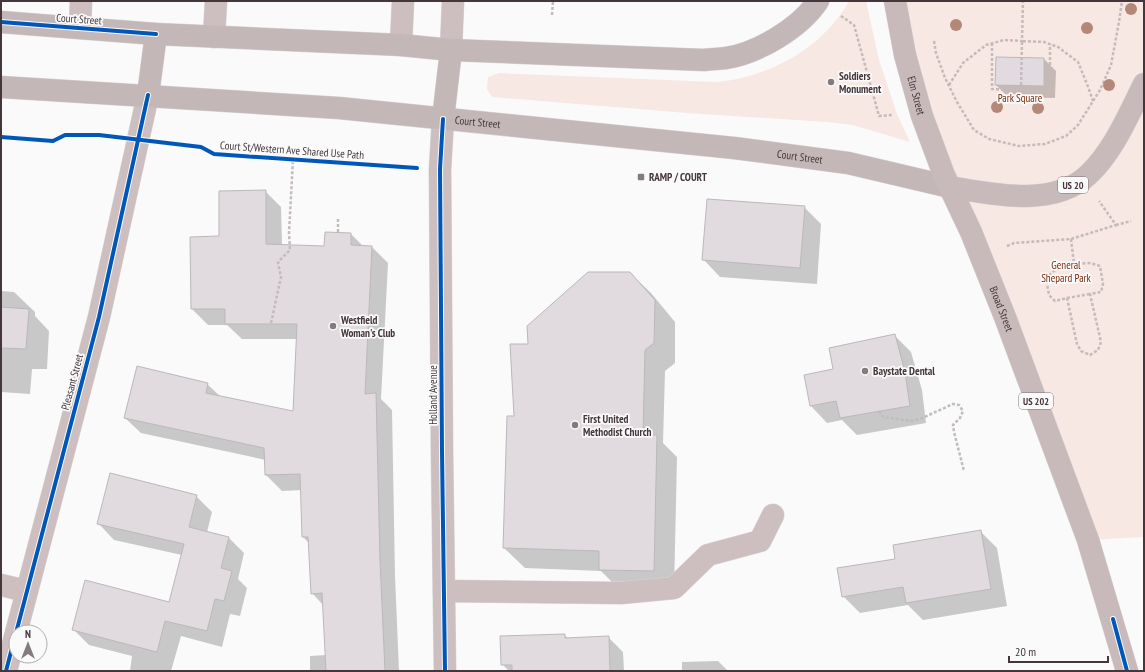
<svg xmlns="http://www.w3.org/2000/svg" width="1145" height="672" font-family="'PT Sans Narrow',sans-serif">
<style>
.green{fill:#f8e8e3}
.shadow{fill:#0003}
.building{fill:#e1dbe0;stroke:#bcb7bb}
.lines{fill:none;stroke-linecap:round;stroke-linejoin:round}
.minor-casing{stroke:#d9d7d7;stroke-width:23}
.major-casing{stroke:#d9d7d7;stroke-width:23}
.highway-casing{stroke:#d9d7d7;stroke-width:23}
.path{stroke:#c4bbbb;stroke-width:2.5;stroke-dasharray:3 2;stroke-linecap:butt}
.minor{stroke:#cdbfbf;stroke-width:22}
.major{stroke:#c4b7b7;stroke-width:22}
.highway{stroke:#c8babb;stroke-width:22}
.cycleway-casing{stroke:#fafafa;stroke-width:6}
.cycleway{stroke:#0057b8;stroke-width:4}
.tree{fill:#b48878}
.poi-dot{fill:#847b7d;stroke:#fafafa;stroke-width:1.5}
.labels{text-anchor:middle;stroke-width:3.5;stroke-linejoin:round;paint-order:stroke}
.shield{fill:#fafafa;stroke:#7b7174;stroke-width:1}
.shield-label{font-size:10px;font-weight:bold;fill:#44363a}
.street-label{font-size:11px;fill:#44363a;stroke:#fafafa}
.poi-label{font-size:11px;font-weight:bold;fill:#44363a;stroke:#fafafa;text-anchor:start}
.park-label{font-size:11px;fill:#7a2b0d;stroke:#fafafa}
</style>
<rect width="100%" height="100%" fill="#fafafa"/>
<g class="green">
<path d="M849,1h17l13,59 18,54 13,28 -57,-17 -26,-3 -140,-9 -195,-16 -5,-8 1,-12 11,-4 216,9c10,-1 20,-2 30,-5 43,-11 82,-37 104,-76z"/>
<polygon points="896,1 1144,1 1144,537 1088,540 922,116"/>
</g>
<g class="shadow">
<polygon points="1044,59 1056,71 1055,98 1008,97 996,85"/>
<polygon points="265,191 281,207 282,245 325,247 351,234 364,247 372,247 388,263 381,399 392,410 395,576 399,671 310,671 310,656 326,655 324,606 312,593 310,544 303,537 302,490 282,491 266,475 266,460 141,433 125,418 207,384 221,397 294,412 297,339 242,339 227,325 208,325 192,309 220,237"/>
<polygon points="804,207 821,224 817,284 720,277 704,260"/>
<polygon points="630,273 651,293 675,322 675,363 665,371 663,443 677,457 674,591 620,590 601,571 525,568 504,548 515,417 529,345"/>
<polygon points="1,291 14,292 35,312 35,316 49,331 47,369 32,369 30,394 1,392"/>
<polygon points="894,335 911,352 922,390 926,423 857,435 842,420 827,423 811,406 835,370"/>
<polygon points="196,496 212,512 207,532 229,538 244,553 238,579 247,588 240,616 230,614 222,647 181,636 171,671 130,671 132,656 89,645 73,629 170,604 182,555 114,540 99,524"/>
<polygon points="980,531 997,548 1007,606 923,620 908,605 860,613 843,596 896,559"/>
<polygon points="564,635 569,639 608,637 623,652 624,671 509,671 502,664"/>
<polygon points="718,661 728,671 682,671 682,662"/>
</g>
<g class="building">
<polygon points="996,57 1044,58 1044,86 995,85"/>
<polygon points="266,190 266,244 324,246 325,232 351,233 351,245 372,246 365,394 376,393 380,560 385,671 326,671 322,593 311,594 308,537 302,537 300,474 265,475 264,448 124,418 137,366 208,383 206,393 293,411 297,324 225,324 225,309 191,309 190,237 219,236 219,191"/>
<polygon points="707,199 805,206 800,268 702,260"/>
<polygon points="588,272 630,272 655,300 654,343 645,350 643,435 657,435 654,571 599,570 599,551 503,548 507,416 514,416 510,344 528,344 527,326"/>
<polygon points="1,307 29,309 26,349 1,348"/>
<polygon points="895,334 905,372 910,406 840,418 836,401 810,406 804,375 833,369 829,348"/>
<polygon points="110,473 197,495 189,527 229,537 221,568 232,571 224,601 215,599 207,631 165,621 157,652 72,630 85,580 169,602 184,544 97,524"/>
<polygon points="981,530 991,589 906,603 903,587 842,597 837,568 895,559 893,545"/>
<polygon points="565,634 565,638 609,636 610,671 512,671 512,665 501,665 500,636"/>
</g>
<g class="lines">
<g class="minor-casing">
<g id="minor">
<polyline points="80,28 81,1"/>
<polyline points="214,37 216,1"/>
<polyline points="401,45 403,1"/>
<polyline points="451,50 453,1"/>
<polyline points="443,119 440,169 442,451 445,671"/>
<polyline points="1,585 26,591"/>
<polyline points="444,591 621,593 674,588 708,555 760,541 773,515"/>
<polyline points="6,671 99,317 148,95"/>
</g>
</g>
<g class="major-casing">
<g id="major">
<path d="M1,22l155,12 245,11 50,5 253,10c7,-1 15,-1 22,-2 32,-5 74,-30 92,-57"/>
<path id="s1" d="M1,87l338,21 395,40 114,15 102,24"/>
<polyline points="148,95 156,34"/>
<polyline points="443,119 451,50"/>
</g>
</g>
<g class="highway-casing">
<g id="highway">
<path id="s2" d="M895,1l10,54 17,61 22,59 27,57 34,85 83,223 39,131"/>
<path d="M950,187c42,7 103,21 138,-12 25,-23 41,-61 56,-91"/>
</g>
</g>
<g class="path">
<polyline points="552,15 553,1"/>
<polyline points="841,16 854,25 879,116 892,115"/>
<polyline points="934,41 936,53 945,78 957,102 974,130 989,139 1019,146 1045,144 1066,136 1078,125 1100,90 1111,65 1119,22 1122,1"/>
<polyline points="992,43 992,89 1050,91 1050,44"/>
<polyline points="949,85 963,63 986,45 1004,40 1022,41 1023,1"/>
<polyline points="1021,90 1022,41 1044,42 1058,47 1078,62 1087,84 1093,101"/>
<polyline points="1116,225 1131,221"/>
<polyline points="338,232 338,217"/>
<polyline points="1071,239 1074,264 1054,271 1046,278 1049,295 1055,301 1067,298 1077,344 1081,351 1090,355 1098,350 1101,342 1090,294 1101,292 1103,284 1100,266 1090,263 1074,264"/>
<polyline points="1007,246 1014,243 1071,239 1116,225 1099,201"/>
<polyline points="1067,298 1090,294"/>
<polyline points="271,323 281,277 278,263 280,260 290,250 289,233 293,159"/>
<polyline points="879,411 883,417 911,421 920,419 953,404 959,405 963,411 960,418 953,425 954,432 964,471"/>
</g>
<use href="#minor" class="minor"/>
<use href="#major" class="major"/>
<use href="#highway" class="highway"/>
<g class="cycleway-casing">
<g id="cycleway">
<polyline points="1,22 156,34"/>
<polyline points="443,119 440,169 442,451 445,671"/>
<polyline points="1,137 53,141 65,135 99,135 201,147 214,154 417,168"/>
<polyline points="1113,619 1127,671"/>
<polyline points="6,671 99,317 148,95"/>
</g>
</g>
<use href="#cycleway" class="cycleway"/>
</g>
<g class="tree">
<circle cx="1131" cy="9" r="6"/>
<circle cx="956" cy="25" r="6"/>
<circle cx="1087" cy="28" r="6"/>
<circle cx="1109" cy="85" r="6"/>
<circle cx="997" cy="107" r="6"/>
<circle cx="1038" cy="108" r="6"/>
</g>
<g class="poi-dot">
<circle cx="831" cy="82" r="4"/>
<rect x="637" y="173" width="8" height="8" rx="2"/>
<circle cx="333" cy="326" r="4"/>
<circle cx="865" cy="371" r="4"/>
<circle cx="575" cy="425" r="4"/>
</g>
<g class="labels">
<g class="shield">
<rect x="1058" y="177" width="30" height="16" rx="3"/>
<rect x="1019" y="393" width="34" height="16" rx="3"/>
</g>
<g class="shield-label">
<text x="1073" y="189">US 20</text>
<text x="1036" y="405">US 202</text>
</g>
<g class="street-label">
<text transform="translate(79 19) rotate(4)" y="4">Court Street</text>
<text dy="4" stroke="none"><textPath href="#s2" startOffset="97">Elm Street</textPath></text>
<text dy="4" stroke="none"><textPath href="#s1" startOffset="478">Court Street</textPath></text>
<text transform="translate(292 150) rotate(4)" y="4">Court St/Western Ave Shared Use Path</text>
<text dy="4" stroke="none"><textPath href="#s1" startOffset="802">Court Street</textPath></text>
<text dy="4" stroke="none"><textPath href="#s2" startOffset="327">Broad Street</textPath></text>
<text transform="translate(72 382) rotate(-75)" y="4">Pleasant Street</text>
<text transform="translate(433 395) rotate(-90)" y="4">Holland Avenue</text>
</g>
<g class="poi-label">
<text x="839" y="80">Soldiers<tspan x="839" dy="13">Monument</tspan></text>
<text x="649" y="181">RAMP / COURT</text>
<text x="341" y="324">Westfield<tspan x="341" dy="13">Woman's Club</tspan></text>
<text x="873" y="375">Baystate Dental</text>
<text x="583" y="423">First United<tspan x="583" dy="13">Methodist Church</tspan></text>
</g>
<g class="park-label">
<text x="1020" y="102">Park Square</text>
<text x="1066" y="269">General<tspan x="1066" dy="13">Shepard Park</tspan></text>
</g>
</g>
<rect width="1145" height="672" fill="none" stroke="#44363a" stroke-width="4"/>
<g transform="translate(28 644)"><circle r="19" fill="#fafafa" stroke="#b1acad"/>
<path d="M0-3L7 15L0 10L-7 15Z" fill="#847b7d"/>
<text y="-6" font-size="11" font-weight="bold" text-anchor="middle" fill="#44363a">N</text>
</g>
<path d="M1009 656v6h99v-6" fill="none" stroke="#44363a" stroke-width="2"/>
<text x="1015" y="656" font-size="12" fill="#44363a" stroke="#fafafa" stroke-width="3" paint-order="stroke">20 m</text>
</svg>
